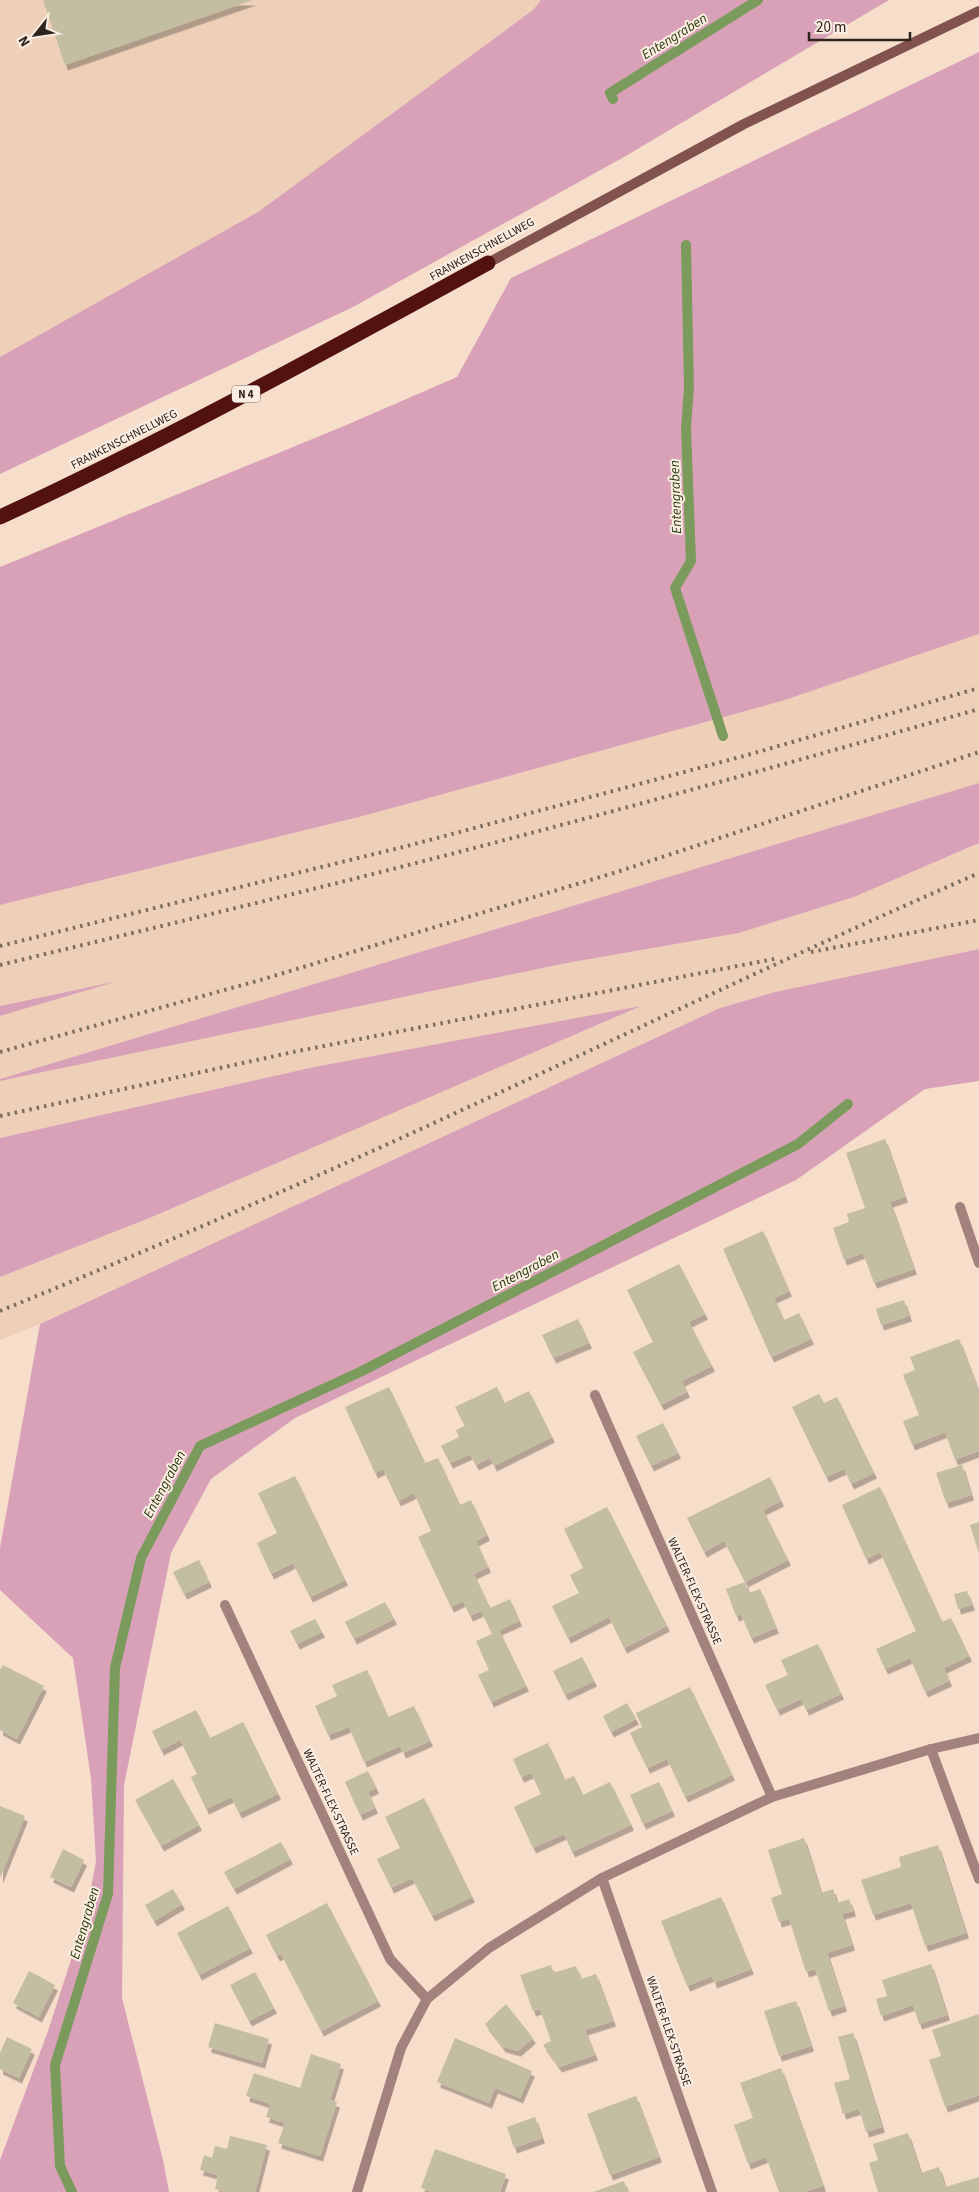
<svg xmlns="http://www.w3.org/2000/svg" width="979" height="2192" font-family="'Source Sans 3',sans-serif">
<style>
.built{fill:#eed0b8}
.green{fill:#d9a1b8}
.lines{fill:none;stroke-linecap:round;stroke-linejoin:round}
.stream{stroke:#7b9b5d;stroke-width:10}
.building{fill:#c3bda2;filter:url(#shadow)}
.street{stroke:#a3817d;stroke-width:10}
.secondary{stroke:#82534e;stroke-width:10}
.highway{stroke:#521310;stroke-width:15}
.rail{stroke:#7c6d61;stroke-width:4;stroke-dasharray:2.5 5;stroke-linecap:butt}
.labels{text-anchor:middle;stroke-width:4;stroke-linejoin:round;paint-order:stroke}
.shield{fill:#fbede1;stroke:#6b6058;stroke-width:1}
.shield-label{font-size:11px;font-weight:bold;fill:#2d241d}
.street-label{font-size:12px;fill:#2d241d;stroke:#fbede1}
.water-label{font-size:14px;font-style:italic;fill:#273c0e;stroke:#fbede1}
</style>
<defs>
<filter id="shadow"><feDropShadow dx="3" dy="5.5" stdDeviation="0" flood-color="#0004"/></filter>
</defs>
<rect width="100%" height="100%" fill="#f6deca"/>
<g class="built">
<polygon points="0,0 541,0 533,10 258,212 0,357"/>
<polygon points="979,634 979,783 0,1079 0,1016 110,983 0,1006 0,905 363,816 782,701"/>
<polygon points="979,843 979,949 775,992 720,1008 40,1324 0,1340 0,1277 152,1217 638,1007 314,1067 0,1138 0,1081 567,963 739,933 854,897"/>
</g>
<g class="green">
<polygon points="541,0 889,0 624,157 353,307 0,474 0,357 258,212 533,10"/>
<polygon points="979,52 979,634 782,701 363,816 0,905 0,567 344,426 457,377 511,278"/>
<polygon points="979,783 979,843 854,897 739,933 567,963 0,1081 0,1079"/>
<polygon points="979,949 979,1081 925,1089 796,1180 295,1418 211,1479 171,1553 124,1785 122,1998 163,2160 169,2192 0,2192 0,2160 48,2031 87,1910 96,1861 91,1778 73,1658 0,1590 0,1548 40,1324 720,1008 775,992"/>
<polygon points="118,981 0,1016 0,1006"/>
<polygon points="641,1006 152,1217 0,1277 0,1138 314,1067"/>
</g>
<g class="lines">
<g class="stream">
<polyline points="613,99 610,93 758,0"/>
<polyline points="686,245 689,387 686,428 691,561 675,588 723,736"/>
<polyline points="72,2192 60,2166 55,2065 108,1894 115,1668 141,1558 200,1446 362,1371 798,1144 848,1104"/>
</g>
</g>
<g class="building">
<polygon points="43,0 253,0 65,65"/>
<polygon points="885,1139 905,1197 890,1202 914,1269 874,1283 863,1253 844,1260 833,1228 849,1222 847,1214 865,1208 846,1153"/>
<polygon points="763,1231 789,1291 774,1298 784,1320 799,1313 811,1339 771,1357 723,1249"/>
<polygon points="679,1264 705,1314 689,1322 712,1366 682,1381 687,1392 661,1405 633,1352 653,1342 627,1290"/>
<polygon points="904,1300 909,1316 881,1325 876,1309"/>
<polygon points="578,1319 589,1343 553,1358 542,1335"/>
<polygon points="959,1339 979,1392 979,1451 955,1460 945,1432 912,1445 903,1421 919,1415 903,1375 915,1370 910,1357"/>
<polygon points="389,1387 425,1463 438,1458 460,1505 471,1500 487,1535 476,1541 488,1567 474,1574 490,1608 510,1599 519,1621 499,1630 526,1686 491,1702 478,1675 489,1670 476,1641 492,1634 481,1611 470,1616 463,1601 451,1607 418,1537 431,1531 414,1493 398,1501 383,1469 375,1473 345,1407"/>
<polygon points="497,1387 504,1403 529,1391 552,1437 494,1466 490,1458 476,1465 470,1454 450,1463 441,1446 459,1437 456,1430 465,1426 455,1407"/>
<polygon points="819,1394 824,1403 837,1397 874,1473 851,1484 844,1469 826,1477 792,1407"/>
<polygon points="663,1423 678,1453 651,1466 636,1436"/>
<polygon points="962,1465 971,1495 946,1503 936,1473"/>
<polygon points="295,1476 345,1580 310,1597 293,1563 271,1574 257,1543 277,1533 258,1493"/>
<polygon points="770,1477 781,1501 763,1510 788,1560 745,1582 724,1541 704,1552 687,1518"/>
<polygon points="880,1487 942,1622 951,1618 969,1656 944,1668 949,1681 925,1692 910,1658 885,1669 876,1649 916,1631 880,1552 866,1559 842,1505"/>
<polygon points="607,1507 667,1626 624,1648 609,1617 568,1638 552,1606 579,1593 570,1575 583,1568 564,1529"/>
<polygon points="979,1522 979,1553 970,1525"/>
<polygon points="199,1560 209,1582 184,1594 173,1572"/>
<polygon points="745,1582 749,1593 760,1589 776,1628 751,1638 741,1614 736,1616 726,1589"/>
<polygon points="967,1591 972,1605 958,1609 954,1594"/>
<polygon points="385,1602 394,1619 354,1639 345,1622"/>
<polygon points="315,1619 322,1632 297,1644 290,1631"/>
<polygon points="818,1644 841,1694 806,1710 801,1699 777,1710 765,1685 788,1675 781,1660"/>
<polygon points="582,1657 594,1681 565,1695 553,1671"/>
<polygon points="3,1665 44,1686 17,1739 0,1730 0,1670"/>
<polygon points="367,1670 388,1717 414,1706 430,1741 403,1753 400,1746 364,1762 349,1727 328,1735 315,1706 337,1696 332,1685"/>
<polygon points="690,1687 732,1775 685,1797 667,1759 647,1768 630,1733 642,1727 636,1713"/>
<polygon points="627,1703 636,1719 611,1732 603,1716"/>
<polygon points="196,1710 210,1738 243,1722 278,1794 239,1813 231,1797 206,1809 191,1777 197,1774 180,1740 161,1750 152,1731"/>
<polygon points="548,1743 565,1780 574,1776 583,1795 610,1782 631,1825 572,1852 564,1834 533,1848 514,1807 541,1794 531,1773 521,1777 513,1759"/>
<polygon points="368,1771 376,1788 368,1792 375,1808 360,1815 345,1782"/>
<polygon points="173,1779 199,1825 161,1846 135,1800"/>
<polygon points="659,1782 672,1811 643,1824 630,1795"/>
<polygon points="424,1798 472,1897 432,1916 412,1878 391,1888 377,1859 400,1848 385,1817"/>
<polygon points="0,1806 25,1816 0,1878"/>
<polygon points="804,1838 821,1893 833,1889 837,1903 849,1899 853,1911 842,1914 852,1945 827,1953 844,2006 829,2011 815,1969 806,1972 789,1919 779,1922 771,1898 782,1894 768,1850"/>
<polygon points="281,1842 290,1859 234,1889 224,1872"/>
<polygon points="938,1845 966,1933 925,1946 911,1903 873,1915 861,1880 901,1867 899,1857"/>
<polygon points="63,1849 84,1860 71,1887 50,1877"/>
<polygon points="173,1889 182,1904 154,1921 145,1905"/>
<polygon points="721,1897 751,1969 714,1983 712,1976 687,1986 661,1921"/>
<polygon points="327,1903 378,2001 321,2031 281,1954 277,1956 266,1935"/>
<polygon points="228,1906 250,1948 199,1975 177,1933"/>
<polygon points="931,1964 947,2015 919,2024 913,2005 881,2016 876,1999 887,1996 882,1980"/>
<polygon points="551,1965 553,1973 576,1966 581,1979 596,1974 613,2021 585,2030 595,2055 559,2067 543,2045 551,2041 540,2009 533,2011 520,1975"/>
<polygon points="29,1971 55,1985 39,2017 13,2003"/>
<polygon points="255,1972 274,2008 249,2021 230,1985"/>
<polygon points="796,2001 811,2046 779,2056 764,2011"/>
<polygon points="506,2004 533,2038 518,2051 503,2047 485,2024"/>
<polygon points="979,2014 979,2095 945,2107 929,2060 941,2056 932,2030"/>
<polygon points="215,2023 269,2039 262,2063 208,2047"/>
<polygon points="853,2033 882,2127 866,2132 859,2109 843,2114 834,2083 850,2079 838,2037"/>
<polygon points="7,2037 32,2049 19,2078 0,2069 0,2053"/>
<polygon points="455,2038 532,2071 520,2098 495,2088 489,2103 437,2082"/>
<polygon points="311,2054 341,2064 330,2100 337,2102 320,2156 278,2143 285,2123 266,2117 270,2104 246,2096 254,2073 300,2088"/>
<polygon points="781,2068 823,2186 805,2192 779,2192 766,2157 748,2164 734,2125 753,2118 740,2083"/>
<polygon points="636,2096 659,2157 610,2175 587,2114"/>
<polygon points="535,2117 542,2138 514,2148 507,2127"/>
<polygon points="908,2133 921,2173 939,2167 945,2187 979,2177 979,2192 878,2192 869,2163 878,2160 873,2144"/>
<polygon points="230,2136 267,2145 255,2192 225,2192 215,2189 218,2175 200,2170 204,2155 212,2158 215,2146 227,2149"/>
<polygon points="435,2149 506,2174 500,2192 432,2192 421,2188"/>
<polygon points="624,2181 628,2192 593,2192"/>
</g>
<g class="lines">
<g class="street">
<polyline points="960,1207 979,1263"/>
<polyline points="595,1395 772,1797"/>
<polyline points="225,1605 390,1959 427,1999"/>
<polyline points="931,1749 979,1879"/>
<polyline points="602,1878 712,2192"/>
<polyline points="357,2192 401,2048 427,1999 489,1948 602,1878 772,1797 931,1749 979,1738"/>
</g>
<polyline class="secondary" points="488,263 744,124 979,11"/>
<path class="highway" d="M0,517c166,-77 327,-166 488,-254"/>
<g class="rail">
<polyline points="0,946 407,846 744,756 979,688"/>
<polyline points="811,952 979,920"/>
<path d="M0,965c140,-34 280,-67 420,-103 187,-48 373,-100 559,-153"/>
<polyline points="0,1052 257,981 620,871 979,752"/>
<polyline points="0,1116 298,1051 779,958"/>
<path d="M0,1311c120,-49 239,-100 357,-153 208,-94 413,-194 622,-285"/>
</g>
</g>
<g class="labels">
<rect class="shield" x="232" y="385.5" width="28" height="17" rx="4"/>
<g class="shield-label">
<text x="246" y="398">N 4</text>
</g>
<g class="street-label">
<text transform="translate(482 249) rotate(-29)" y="4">FRANKENSCHNELLWEG</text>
<text transform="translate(124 439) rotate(-27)" y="4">FRANKENSCHNELLWEG</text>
<text transform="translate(695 1591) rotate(66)" y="4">WALTER-FLEX-STRASSE</text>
<text transform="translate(331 1802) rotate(65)" y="4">WALTER-FLEX-STRASSE</text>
<text transform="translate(669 2031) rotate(71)" y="4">WALTER-FLEX-STRASSE</text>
</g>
<g class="water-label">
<text transform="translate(674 36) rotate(-32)" y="5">Entengraben</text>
<text transform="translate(675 497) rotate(-92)" y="5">Entengraben</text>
<text transform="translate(525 1270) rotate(-28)" y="5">Entengraben</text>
<text transform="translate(164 1484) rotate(-62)" y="5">Entengraben</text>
<text transform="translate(84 1923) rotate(-74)" y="5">Entengraben</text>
</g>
</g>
<g transform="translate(35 35) rotate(240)" stroke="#fbede1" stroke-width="4" paint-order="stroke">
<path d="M0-4L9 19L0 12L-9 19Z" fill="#2d241d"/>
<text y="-8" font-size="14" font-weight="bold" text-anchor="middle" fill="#2d241d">N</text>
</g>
<path d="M809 32v8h101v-8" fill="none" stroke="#2d241d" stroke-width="2.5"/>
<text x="816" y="32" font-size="15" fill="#2d241d" stroke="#fbede1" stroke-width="4" paint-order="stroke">20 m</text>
</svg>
